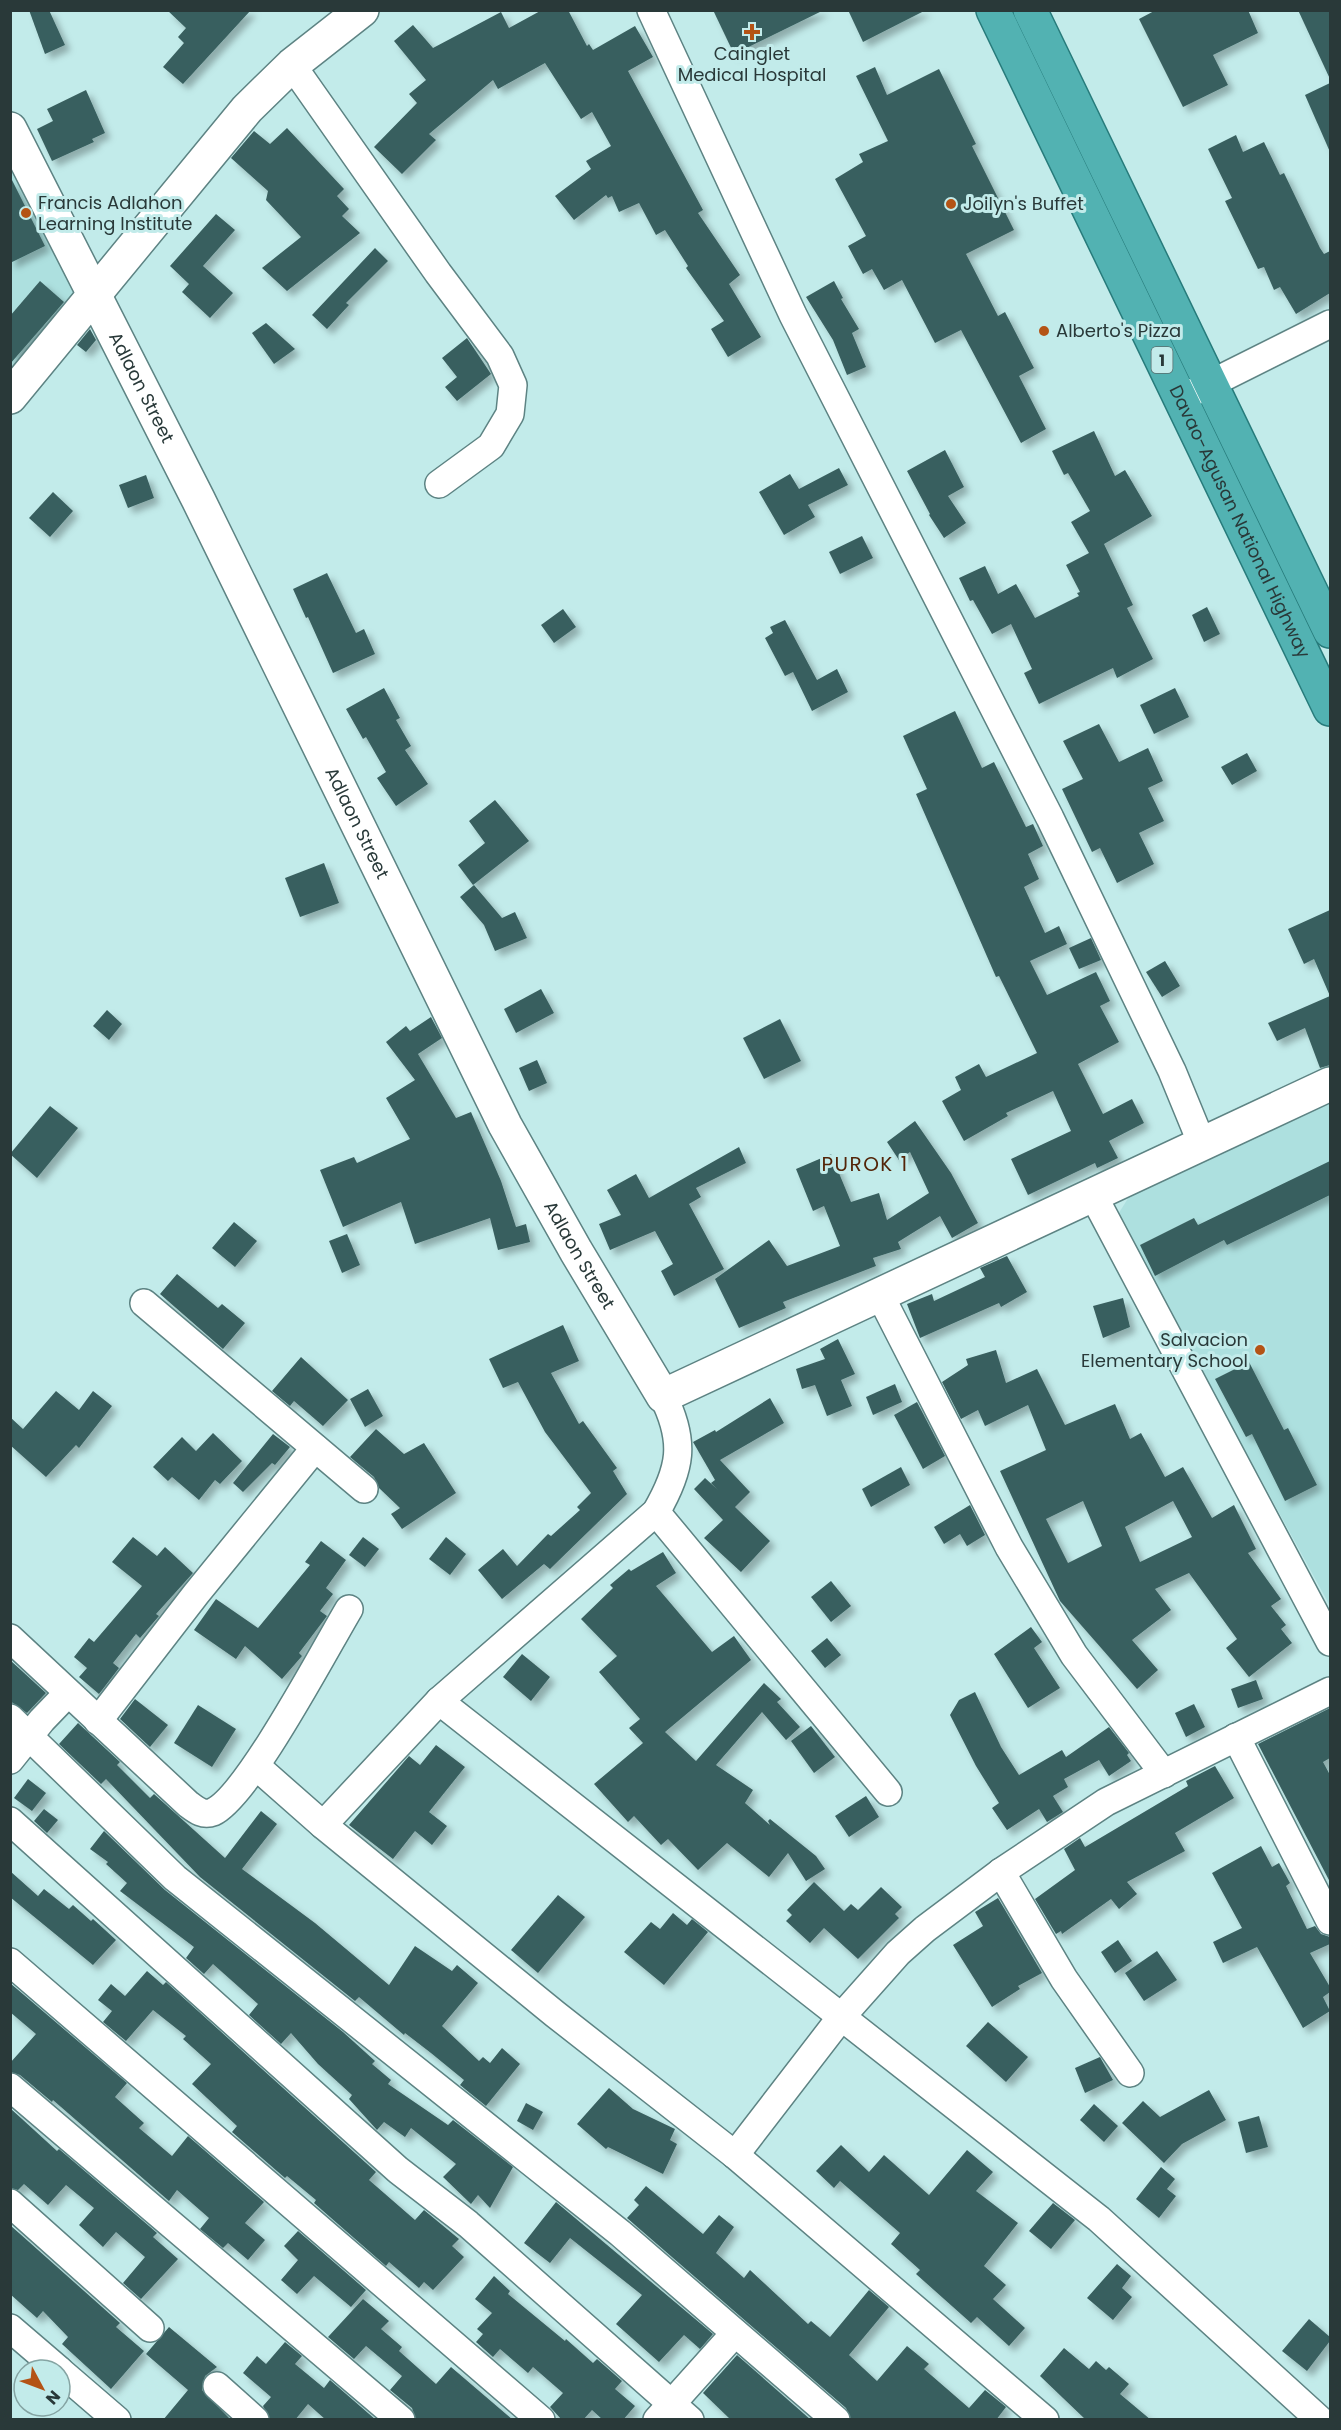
<svg xmlns="http://www.w3.org/2000/svg" width="1341" height="2430" font-family="Poppins,sans-serif">
<style>
.built{fill:#ade0df}
.building{fill:#395f5e;fill-rule:evenodd;filter:url(#shadow)}
.lines{fill:none;stroke-linecap:round;stroke-linejoin:round}
.minor-casing{stroke:#5d8383;stroke-width:30}
.tertiary-casing{stroke:#5d8383;stroke-width:36}
.trunk-casing{stroke:#277b7b;stroke-width:36}
.minor{stroke:#fff;stroke-width:27}
.tertiary{stroke:#fff;stroke-width:33}
.trunk{stroke:#52b2b2;stroke-width:33}
.poi-dot{fill:#b45315;stroke:#c2ebea;stroke-width:2}
.labels{text-anchor:middle;stroke-width:6;stroke-linejoin:round;paint-order:stroke}
.shield{fill:#c2ebea;stroke:#576e6e;stroke-width:1.5}
.shield-label{font-size:16px;font-weight:bold;fill:#293939}
.poi-label{font-size:18px;fill:#293939;stroke:#c2ebea;text-anchor:start}
.street-label{font-size:18px;fill:#293939;stroke:#c2ebea}
.neighbourhood-label{font-size:20px;letter-spacing:1.5px;fill:#532408;stroke:#c2ebea}
</style>
<defs>
<filter id="shadow"><feDropShadow dx="5.5" dy="5.5" stdDeviation="3" flood-color="#0004"/></filter>
</defs>
<rect width="100%" height="100%" fill="#c2ebea"/>
<g class="built">
<polygon points="10,151 73,276 76,303 10,386"/>
<polygon points="1330,1097 1330,1606 1117,1216 1137,1184"/>
</g>
<g class="building">
<polygon points="29,10 49,10 65,45 45,54"/>
<polygon points="167,10 251,10 183,84 163,67 184,43 178,37 186,28"/>
<polygon points="542,10 568,10 587,46 589,44 593,50 635,26 653,57 628,71 703,210 698,213 740,275 729,284 761,337 728,357 711,329 724,321 686,268 688,266 665,230 656,235 639,203 619,212 612,196 608,198 606,195 574,220 555,196 591,169 586,161 611,146 592,112 581,119 545,63 498,89 493,80 429,134 436,140 402,174 374,147 417,103 409,94 426,80 394,41 413,25 433,48 501,12 509,28"/>
<polygon points="713,10 824,10 734,54"/>
<polygon points="848,10 926,10 863,42"/>
<polygon points="1156,10 1248,10 1258,33 1213,55 1228,85 1183,107 1139,19"/>
<polygon points="1298,10 1330,10 1330,79"/>
<polygon points="875,67 887,95 939,69 976,144 972,146 1014,230 966,254 998,316 1005,312 1034,368 1019,376 1046,429 1021,443 961,330 935,343 902,280 884,290 872,269 863,274 848,246 866,236 835,179 863,162 859,154 888,141 856,76"/>
<polygon points="1330,83 1330,152 1305,95"/>
<polygon points="86,90 105,133 92,139 94,142 52,161 37,129 53,121 47,109"/>
<polygon points="287,128 344,189 337,196 349,209 342,216 360,233 287,291 262,268 301,237 266,200 268,191 231,158 254,131 270,144"/>
<polygon points="1236,135 1243,152 1264,142 1280,175 1284,173 1320,248 1324,254 1330,251 1330,293 1296,314 1280,287 1274,290 1264,267 1258,269 1225,201 1232,198 1208,149"/>
<polygon points="10,176 45,246 10,263"/>
<polygon points="216,214 235,230 203,266 233,293 210,318 182,292 189,284 170,266"/>
<polygon points="375,248 388,261 346,303 349,305 327,329 312,315"/>
<polygon points="40,281 64,302 10,364 10,316"/>
<polygon points="834,281 843,298 841,299 859,329 852,333 866,367 847,375 833,340 806,297"/>
<polygon points="266,323 295,349 274,364 252,333"/>
<polygon points="90,329 96,340 86,352 77,345"/>
<polygon points="467,338 491,374 457,401 445,387 457,377 442,358"/>
<polygon points="1094,431 1115,476 1125,470 1152,516 1104,544 1133,605 1127,608 1153,659 1117,678 1113,668 1039,704 1024,673 1032,669 1011,624 992,634 973,600 970,601 959,578 985,566 998,594 1016,584 1035,618 1079,596 1077,593 1080,592 1066,565 1089,553 1071,522 1090,511 1068,473 1064,475 1052,451"/>
<polygon points="945,450 964,487 948,496 966,523 944,538 929,515 930,514 907,471"/>
<polygon points="839,468 848,485 808,505 815,517 784,535 759,492 790,474 799,489"/>
<polygon points="146,475 154,498 128,508 119,485"/>
<polygon points="53,492 73,511 50,537 29,518"/>
<polygon points="862,536 873,558 840,574 829,552"/>
<polygon points="327,573 356,633 364,629 375,654 333,673 308,617 306,618 293,589"/>
<polygon points="1207,607 1220,634 1204,642 1192,615"/>
<polygon points="563,609 576,627 554,643 541,625"/>
<polygon points="785,620 817,680 837,669 848,692 812,711 793,672 785,676 765,638 773,633 770,627"/>
<polygon points="384,688 400,718 396,720 411,746 405,750 428,784 396,806 377,778 386,772 366,737 363,739 346,709"/>
<polygon points="1175,688 1189,717 1154,734 1140,705"/>
<polygon points="955,711 982,768 994,762 1026,827 1033,824 1043,846 1028,854 1039,879 1024,887 1045,933 1059,926 1067,944 1030,961 1047,995 1096,972 1110,1001 1100,1006 1119,1042 1078,1064 1103,1114 1132,1099 1144,1123 1109,1141 1118,1158 1097,1168 1095,1163 1028,1195 1011,1159 1071,1131 1053,1091 1006,1113 1008,1116 964,1141 942,1101 961,1090 955,1077 979,1064 986,1077 1037,1053 999,976 996,977 916,794 927,789 903,736"/>
<polygon points="1099,724 1119,762 1148,748 1163,781 1148,788 1164,821 1139,833 1154,864 1117,883 1100,848 1092,852 1062,789 1083,779 1063,741"/>
<polygon points="1247,753 1257,771 1232,785 1221,767"/>
<polygon points="495,800 529,841 473,885 458,865 485,843 469,821"/>
<polygon points="324,863 339,903 300,917 285,878"/>
<polygon points="474,885 502,918 515,912 527,938 495,951 484,925 460,897"/>
<polygon points="1330,910 1330,996 1314,959 1304,964 1288,929"/>
<polygon points="1091,938 1101,960 1079,969 1069,948"/>
<polygon points="1165,961 1180,986 1162,997 1146,972"/>
<polygon points="541,989 554,1013 516,1033 504,1009"/>
<polygon points="1330,996 1330,1065 1320,1068 1305,1028 1277,1041 1268,1023"/>
<polygon points="107,1010 122,1024 109,1040 93,1026"/>
<polygon points="431,1017 442,1038 418,1054 456,1118 471,1112 501,1181 516,1227 526,1224 530,1242 498,1250 490,1218 415,1244 401,1202 343,1227 320,1170 354,1157 357,1163 410,1139 386,1098 415,1080 386,1042 406,1026 410,1031"/>
<polygon points="780,1019 801,1061 764,1079 743,1038"/>
<polygon points="537,1060 547,1083 529,1091 519,1068"/>
<polygon points="50,1106 78,1128 37,1178 10,1154"/>
<polygon points="915,1121 951,1173 978,1223 952,1238 940,1216 898,1242 901,1249 873,1258 876,1266 783,1302 786,1308 739,1328 715,1279 769,1240 787,1266 840,1246 824,1206 813,1211 796,1169 831,1154 851,1202 879,1193 887,1220 929,1193 910,1152 899,1160 887,1142"/>
<polygon points="739,1147 746,1163 696,1188 701,1197 689,1204 724,1269 674,1296 661,1271 673,1264 655,1231 610,1250 599,1224 621,1215 607,1190 636,1174 649,1198"/>
<polygon points="1330,1161 1330,1195 1227,1245 1224,1240 1155,1276 1140,1245 1194,1218 1198,1225"/>
<polygon points="234,1222 257,1241 235,1267 212,1248"/>
<polygon points="347,1234 360,1265 342,1273 329,1241"/>
<polygon points="1007,1256 1027,1292 1001,1307 999,1303 920,1338 907,1304 932,1294 934,1301 985,1277 980,1268"/>
<polygon points="177,1274 218,1308 222,1304 245,1323 223,1349 160,1294"/>
<polygon points="1123,1298 1130,1327 1103,1338 1093,1306"/>
<polygon points="563,1325 579,1361 551,1373 579,1424 583,1421 617,1468 613,1471 627,1494 550,1569 544,1564 502,1599 478,1570 503,1549 517,1566 548,1534 551,1536 580,1510 577,1507 591,1493 545,1432 518,1382 503,1388 489,1359"/>
<polygon points="838,1339 855,1374 841,1380 852,1406 827,1416 815,1385 802,1389 796,1369 825,1359 820,1349"/>
<path d="M996,1350l10,33 31,-14 28,56 50,-21 15,35 11,-6 24,44 18,-10 29,51 22,-13 22,44 -8,4 33,46 -10,7 15,19 -5,4 11,14 -43,34 -23,-29 11,-9 -48,-66 -34,16 16,21 -39,30 26,30 -21,19 -77,-88 -60,-130 46,-21 -18,-45 -43,21 -7,-16 -17,9 -19,-37 26,-17 -2,-6zM1083,1501l19,45 -34,17 -22,-44zM1173,1501l19,36 -52,25 -15,-35z"/>
<polygon points="301,1357 348,1400 323,1426 294,1401 290,1406 272,1391"/>
<polygon points="1249,1362 1284,1430 1288,1428 1317,1485 1285,1501 1252,1434 1246,1437 1215,1379"/>
<polygon points="895,1384 902,1402 873,1415 866,1397"/>
<polygon points="368,1389 383,1416 365,1427 350,1399"/>
<polygon points="56,1391 79,1410 93,1391 112,1406 79,1448 76,1445 46,1477 10,1445 10,1417 23,1429"/>
<polygon points="770,1398 784,1423 720,1460 750,1492 735,1507 770,1541 741,1572 704,1538 723,1520 694,1489 705,1478 718,1490 711,1483 715,1480 693,1442 715,1430 716,1432"/>
<polygon points="917,1402 945,1456 923,1469 894,1415"/>
<polygon points="376,1429 404,1454 424,1443 456,1493 402,1529 391,1514 400,1508 379,1488 374,1477 350,1457"/>
<polygon points="213,1433 242,1461 220,1484 215,1480 199,1500 172,1477 168,1481 153,1467 182,1437 196,1451"/>
<polygon points="273,1434 290,1447 275,1465 272,1463 243,1492 233,1483"/>
<polygon points="901,1467 910,1485 871,1507 862,1489"/>
<polygon points="970,1505 985,1535 967,1546 960,1534 944,1544 934,1527"/>
<polygon points="133,1537 157,1556 165,1547 193,1573 156,1614 159,1616 140,1638 136,1634 113,1663 119,1668 99,1694 79,1677 87,1668 74,1657 89,1638 94,1642 142,1586 112,1562"/>
<polygon points="363,1537 379,1549 365,1567 349,1555"/>
<polygon points="446,1537 466,1554 450,1575 429,1559"/>
<polygon points="321,1541 346,1560 326,1588 333,1594 320,1611 327,1616 299,1653 302,1656 282,1679 245,1646 236,1659 194,1630 216,1599 258,1628 310,1565 305,1562"/>
<polygon points="663,1552 676,1573 656,1586 712,1652 734,1636 751,1660 665,1732 696,1761 764,1683 781,1699 777,1702 800,1727 786,1740 762,1712 716,1765 753,1790 745,1803 770,1825 768,1821 770,1819 816,1856 825,1869 806,1881 788,1853 769,1877 727,1843 698,1870 668,1839 661,1845 634,1816 628,1822 594,1784 643,1743 629,1728 640,1719 599,1672 617,1656 581,1619 613,1588 610,1585 629,1569 631,1571"/>
<polygon points="831,1581 851,1606 831,1622 811,1597"/>
<polygon points="1031,1627 1042,1642 1034,1648 1060,1688 1028,1708 994,1654"/>
<polygon points="827,1638 841,1655 825,1668 811,1651"/>
<polygon points="522,1654 550,1677 531,1701 503,1677"/>
<polygon points="10,1660 46,1693 27,1713 10,1701"/>
<polygon points="1256,1680 1263,1699 1238,1708 1231,1689"/>
<polygon points="975,1692 1001,1747 1019,1775 1062,1750 1066,1757 1109,1727 1129,1753 1127,1755 1131,1761 1109,1776 1099,1760 1064,1779 1068,1787 1053,1796 1063,1812 1047,1822 1039,1809 1007,1830 992,1808 999,1803 976,1766 950,1715 959,1700"/>
<polygon points="135,1699 168,1725 150,1747 120,1719"/>
<polygon points="1194,1704 1205,1727 1186,1737 1175,1713"/>
<polygon points="198,1705 236,1729 212,1767 174,1743"/>
<polygon points="1330,1708 1330,1758 1323,1762 1330,1775 1330,1882 1258,1744"/>
<polygon points="78,1723 120,1762 117,1765 150,1798 154,1794 225,1858 261,1811 277,1824 242,1869 315,1923 389,1985 415,1946 452,1971 457,1965 478,1983 442,2026 479,2061 483,2057 490,2063 502,2048 520,2064 486,2106 460,2085 464,2080 431,2053 405,2033 404,2035 359,1997 355,2001 200,1877 106,1779 101,1784 59,1744"/>
<polygon points="811,1726 835,1757 814,1773 791,1741"/>
<polygon points="436,1745 465,1767 429,1812 447,1826 432,1845 415,1831 393,1859 349,1825 409,1756 420,1765"/>
<polygon points="1215,1766 1234,1798 1175,1833 1185,1851 1127,1882 1137,1894 1119,1909 1111,1899 1062,1934 1061,1931 1056,1934 1035,1899 1075,1870 1064,1849 1080,1838 1085,1847 1188,1786 1186,1781"/>
<polygon points="28,1779 46,1793 32,1811 14,1798"/>
<polygon points="866,1796 879,1817 849,1837 835,1816"/>
<polygon points="44,1809 58,1820 47,1833 34,1821"/>
<polygon points="104,1831 165,1890 343,2032 375,2061 372,2064 391,2080 388,2084 448,2125 453,2120 513,2167 490,2208 478,2195 471,2204 443,2177 456,2164 411,2128 405,2137 384,2122 377,2130 349,2099 352,2095 318,2064 291,2033 281,2044 249,2015 258,2004 213,1964 204,1974 186,1958 194,1947 120,1891 127,1883 106,1864 108,1862 90,1849"/>
<polygon points="1261,1846 1272,1867 1279,1863 1290,1883 1286,1886 1307,1929 1315,1926 1321,1934 1330,1937 1330,1944 1310,1953 1330,1987 1330,1992 1323,1997 1330,2011 1303,2028 1257,1947 1223,1963 1213,1942 1242,1928 1212,1873"/>
<polygon points="10,1871 38,1896 44,1889 69,1909 73,1905 91,1921 93,1919 116,1940 93,1965 10,1897"/>
<polygon points="814,1882 844,1911 851,1904 858,1910 881,1887 902,1907 895,1914 899,1918 858,1959 824,1928 810,1943 786,1921 792,1915 787,1910"/>
<polygon points="558,1895 585,1917 538,1973 511,1950"/>
<polygon points="998,1898 1042,1973 1018,1986 1020,1989 992,2007 953,1945 983,1926 975,1912"/>
<polygon points="673,1913 687,1925 692,1919 708,1932 664,1985 624,1952 651,1922 660,1929"/>
<polygon points="1118,1940 1132,1961 1115,1973 1101,1952"/>
<polygon points="1157,1951 1177,1980 1144,2001 1125,1973"/>
<polygon points="147,1971 163,1985 166,1982 376,2172 369,2180 415,2220 424,2210 459,2239 452,2246 464,2257 433,2290 424,2282 419,2288 389,2262 386,2266 314,2203 316,2200 287,2176 285,2178 232,2132 237,2126 192,2084 211,2064 183,2039 186,2036 153,2010 126,2041 103,2022 112,2011 98,2000 111,1984 125,1996"/>
<polygon points="10,1983 127,2083 115,2097 144,2123 139,2128 172,2156 188,2136 264,2202 245,2223 265,2240 248,2260 228,2243 223,2248 200,2229 209,2218 177,2190 169,2201 53,2100 52,2102 20,2075 10,2072 10,2063 36,2034 10,2012"/>
<polygon points="988,2022 1028,2057 1006,2082 966,2046"/>
<polygon points="1100,2057 1113,2080 1085,2093 1075,2068"/>
<polygon points="609,2088 633,2109 675,2129 670,2140 677,2144 663,2174 608,2147 606,2149 577,2124"/>
<polygon points="1209,2090 1226,2120 1182,2144 1164,2163 1122,2123 1143,2101 1160,2117"/>
<polygon points="526,2103 543,2112 533,2130 517,2121"/>
<polygon points="1094,2104 1118,2126 1104,2142 1080,2120"/>
<polygon points="10,2108 57,2151 59,2149 149,2226 157,2233 153,2237 178,2259 141,2299 123,2283 145,2257 116,2232 103,2247 79,2225 94,2208 66,2185 48,2205 24,2184 18,2190 10,2188"/>
<polygon points="1259,2116 1268,2147 1246,2153 1238,2122"/>
<polygon points="841,2145 869,2172 884,2155 929,2195 967,2150 993,2172 976,2191 1018,2223 984,2266 1006,2285 993,2299 1025,2328 1009,2346 977,2317 971,2323 916,2274 920,2270 891,2244 900,2233 840,2181 834,2188 816,2171"/>
<polygon points="1161,2167 1175,2179 1167,2189 1176,2196 1159,2218 1136,2199"/>
<polygon points="646,2186 703,2234 719,2215 734,2227 716,2253 744,2278 750,2270 808,2324 811,2321 830,2337 869,2290 889,2307 849,2355 877,2381 907,2346 929,2364 924,2369 969,2408 985,2390 1006,2407 996,2420 851,2420 846,2408 627,2218 639,2205 634,2200"/>
<polygon points="556,2202 713,2334 700,2349 684,2335 659,2362 616,2324 642,2295 570,2238 550,2263 524,2243"/>
<polygon points="1053,2203 1075,2220 1051,2249 1029,2231"/>
<polygon points="10,2225 120,2323 116,2327 144,2351 111,2389 62,2344 68,2337 43,2311 37,2318 10,2294"/>
<polygon points="298,2231 366,2290 351,2307 314,2276 297,2294 281,2280 298,2260 284,2246"/>
<polygon points="1117,2264 1131,2276 1122,2288 1132,2297 1113,2320 1087,2298"/>
<polygon points="494,2276 510,2291 508,2294 565,2341 566,2339 593,2363 597,2359 622,2381 615,2389 635,2406 623,2420 603,2420 592,2410 583,2420 562,2420 550,2407 563,2393 533,2367 528,2373 500,2349 493,2357 476,2342 483,2334 477,2329 492,2313 475,2299"/>
<polygon points="363,2299 389,2321 381,2329 402,2347 399,2351 436,2384 451,2367 513,2420 416,2420 412,2408 390,2390 402,2376 366,2346 354,2359 328,2337"/>
<polygon points="1309,2319 1330,2337 1330,2341 1307,2371 1282,2351"/>
<polygon points="169,2327 217,2367 205,2376 202,2390 231,2420 163,2420 188,2390 146,2354"/>
<polygon points="285,2342 302,2356 295,2364 324,2388 330,2380 376,2420 326,2420 308,2404 295,2420 270,2420 263,2406 271,2397 243,2373 257,2356 266,2364"/>
<polygon points="1064,2348 1089,2369 1096,2361 1106,2370 1109,2367 1129,2384 1120,2394 1151,2420 1086,2420 1040,2376"/>
<polygon points="737,2355 811,2420 731,2420 703,2393"/>
</g>
<g class="lines">
<g class="minor-casing">
<g id="minor">
<polyline points="651,10 793,315 1050,818 1172,1071 1202,1144"/>
<polyline points="292,65 438,273 500,356 513,385 510,414 491,446 439,484"/>
<polyline points="1192,393 1330,324"/>
<polyline points="1093,1195 1330,1642"/>
<polyline points="880,1295 1009,1547 1074,1655 1164,1774"/>
<polyline points="144,1303 364,1489"/>
<polyline points="656,1512 888,1792"/>
<path d="M10,1638l178,166c8,6 15,12 25,8 35,-16 112,-163 136,-203"/>
<polyline points="439,1701 1099,2219 1320,2420"/>
<polyline points="10,1718 175,1878 620,2233 836,2420"/>
<polyline points="98,1721 196,1594 315,1448"/>
<polyline points="1236,1737 1330,1921"/>
<polyline points="10,1760 42,1720 68,1693"/>
<polyline points="256,1766 323,1825 555,2014 735,2155 1045,2420"/>
<polyline points="10,1821 398,2170 468,2224 690,2420"/>
<path d="M323,1825l116,-124 217,-189c25,-43 30,-70 7,-116"/>
<polyline points="1001,1872 1064,1979 1130,2073"/>
<polyline points="10,1962 541,2420"/>
<polyline points="10,2087 401,2420"/>
<polyline points="735,2155 842,2016 898,1953 925,1929 1001,1872 1106,1802 1330,1691"/>
<polyline points="10,2203 150,2328"/>
<polyline points="10,2328 59,2370"/>
<polyline points="60,2371 117,2420"/>
<polyline points="217,2386 255,2420"/>
<polyline points="657,2420 735,2333"/>
</g>
</g>
<g class="tertiary-casing">
<g id="tertiary">
<path id="s1" d="M10,129l188,370 307,626 71,126 87,145 667,-312"/>
<polyline points="10,397 247,109 292,65 362,10"/>
</g>
</g>
<g class="trunk-casing">
<g id="trunk">
<path id="s2" d="M993,10l337,699"/>
<polyline points="1030,10 1330,631"/>
</g>
</g>
<use href="#minor" class="minor"/>
<use href="#tertiary" class="tertiary"/>
<use href="#trunk" class="trunk"/>
</g>
<g class="poi-dot">
<path d="M749 23h6v6h6v6h-6v6h-6v-6h-6v-6h6z"/>
<circle cx="951" cy="204" r="6"/>
<circle cx="26" cy="213" r="6"/>
<circle cx="1044" cy="331" r="6"/>
<circle cx="1260" cy="1350" r="6"/>
</g>
<g class="labels">
<rect class="shield" x="1151.5" y="347" width="21" height="26" rx="4.5"/>
<g class="shield-label">
<text x="1162" y="366">1</text>
</g>
<g class="poi-label">
<text x="752" y="60" text-anchor="middle">Cainglet<tspan x="752" dy="21">Medical Hospital</tspan></text>
<text x="38" y="209">Francis Adlahon<tspan x="38" dy="21">Learning Institute</tspan></text>
<text x="963" y="210">Joilyn's Buffet</text>
<text x="1056" y="337">Alberto's Pizza</text>
<text x="1248" y="1346" text-anchor="end">Salvacion<tspan x="1248" dy="21">Elementary School</tspan></text>
</g>
<g class="street-label">
<text dy="6" stroke="none"><textPath href="#s1" startOffset="290">Adlaon Street</textPath></text>
<text dy="6" stroke="none"><textPath href="#s2" startOffset="568">Davao-Agusan National Highway</textPath></text>
<text dy="6" stroke="none"><textPath href="#s1" startOffset="776">Adlaon Street</textPath></text>
<text dy="6" stroke="none"><textPath href="#s1" startOffset="1262">Adlaon Street</textPath></text>
</g>
<g class="neighbourhood-label">
<text x="865" y="1171">PUROK 1</text>
</g>
</g>
<rect width="1341" height="2430" fill="none" stroke="#293939" stroke-width="24"/>
<g transform="translate(42 2388) rotate(131)"><circle r="28" fill="#c2ebea" stroke="#85a4a3" stroke-width="1.5"/>
<path d="M0-4.5L10 22L0 15L-10 22Z" fill="#b45315"/>
<text y="-9" font-size="16" font-weight="bold" text-anchor="middle" fill="#293939">N</text>
</g>
</svg>
